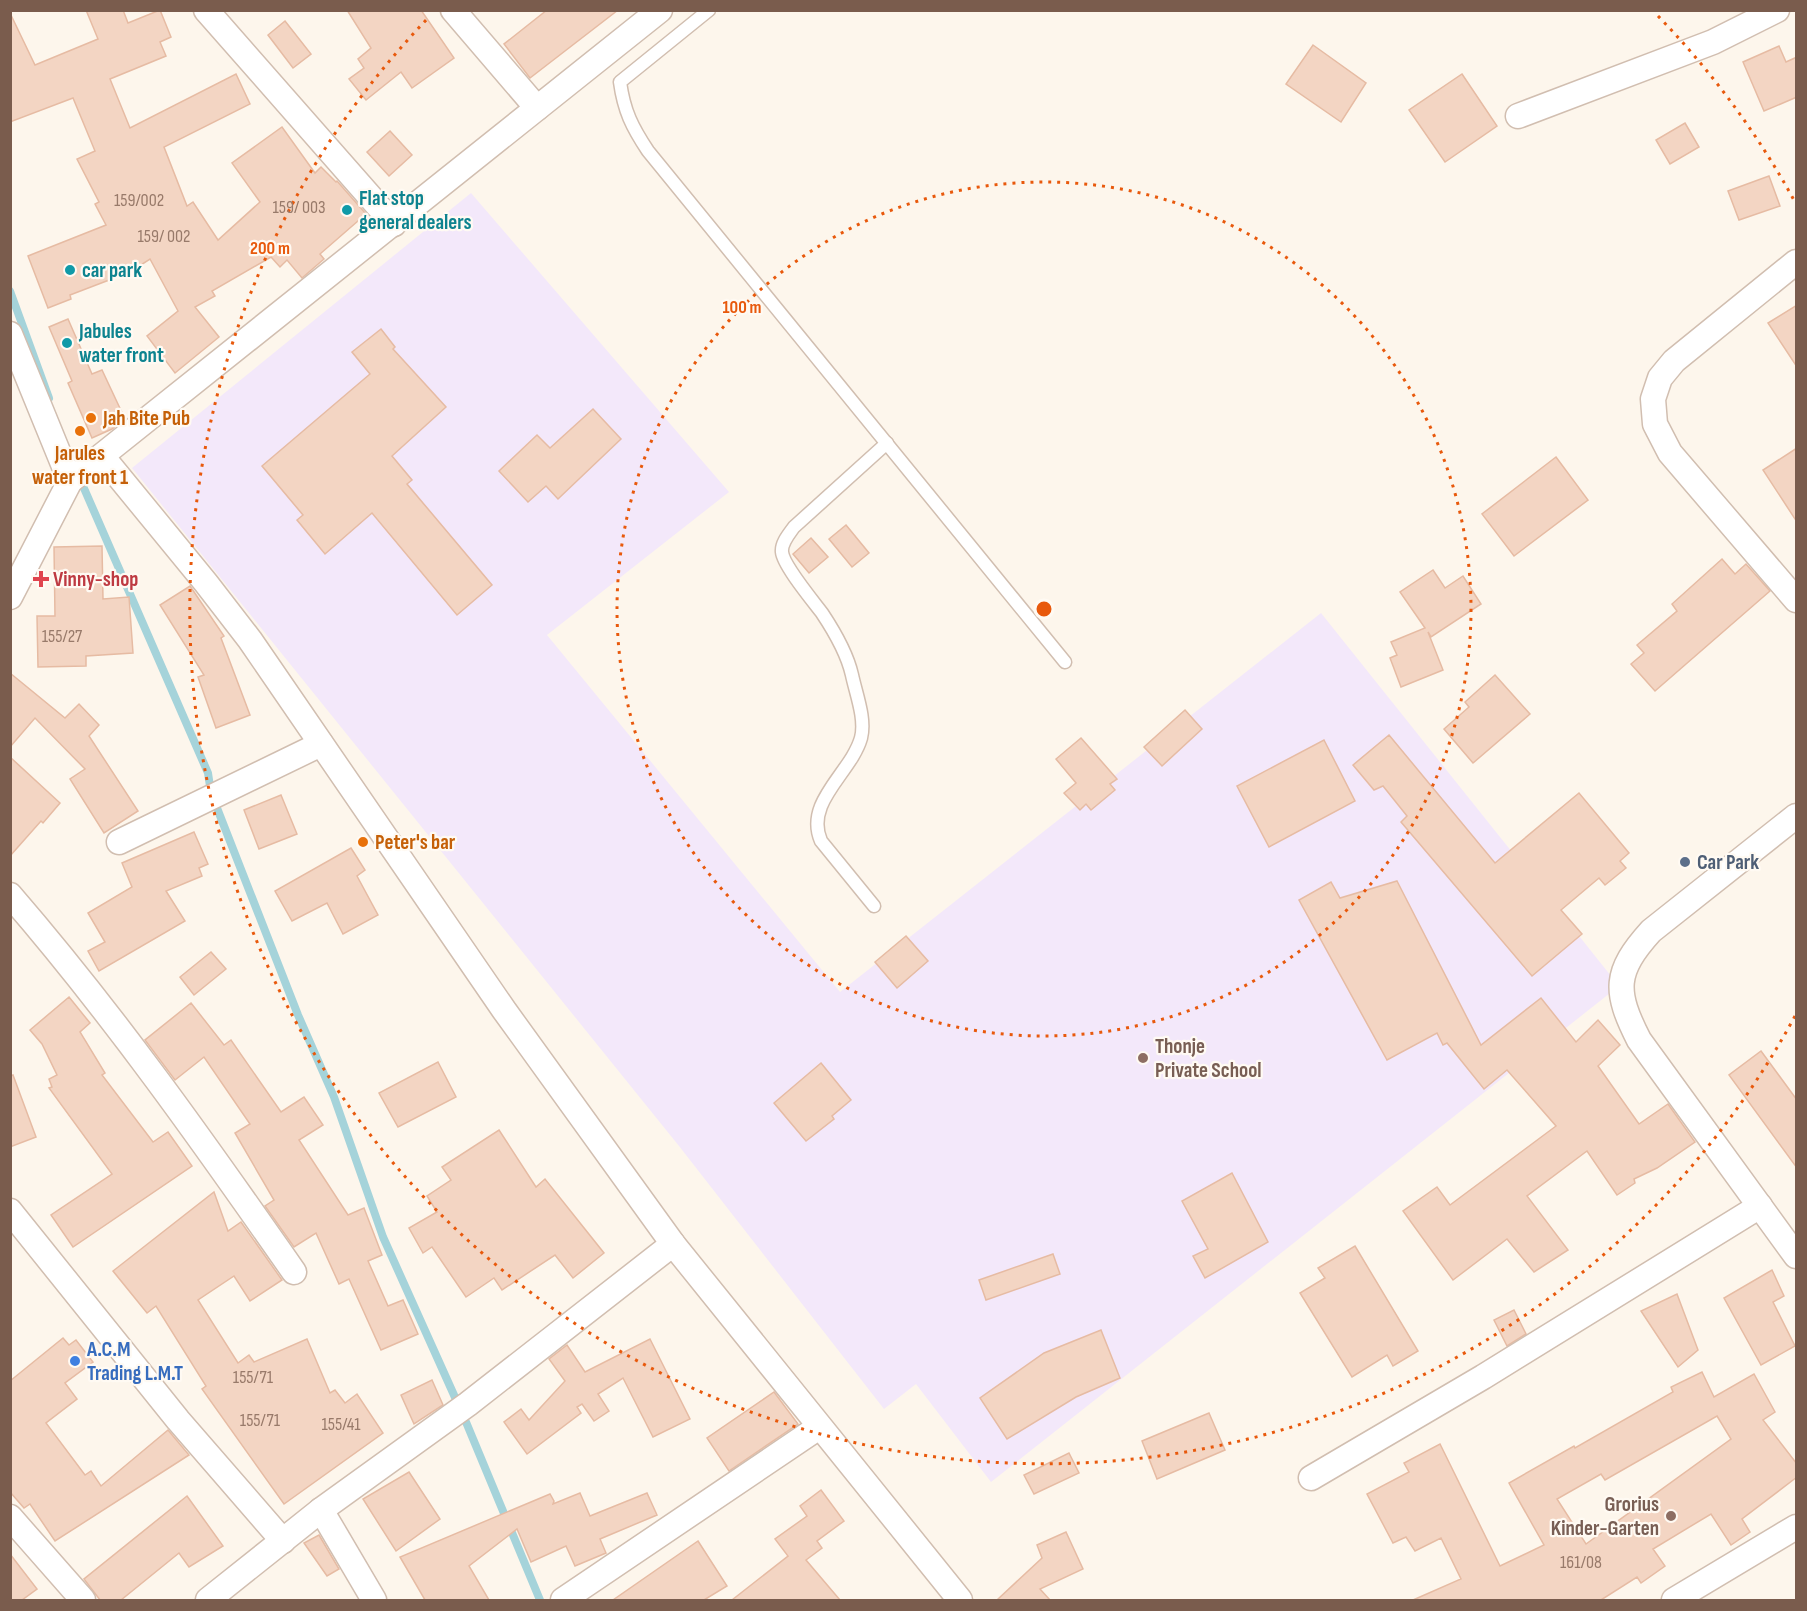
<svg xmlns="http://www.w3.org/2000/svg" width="1807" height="1611" font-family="'Sofia Sans Condensed',sans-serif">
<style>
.education{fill:#f3e8fa}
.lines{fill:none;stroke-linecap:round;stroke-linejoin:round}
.stream{stroke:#a5d3da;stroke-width:8}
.building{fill:#f3d5c3;stroke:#e6bba3;stroke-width:1.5;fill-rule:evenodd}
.service-casing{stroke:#d1beb0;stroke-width:15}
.minor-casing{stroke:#d1beb0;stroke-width:27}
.service{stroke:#fff;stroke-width:12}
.minor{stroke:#fff;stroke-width:24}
.ring{fill:none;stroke:#e8590c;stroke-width:3;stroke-dasharray:3 6}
.culture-dot{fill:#0f9aa8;stroke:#fffaf3;stroke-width:2}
.food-dot{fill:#e8710a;stroke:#fffaf3;stroke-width:2}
.health-dot{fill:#e0444e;stroke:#fffaf3;stroke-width:2}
.service-dot{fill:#5c6f8a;stroke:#fffaf3;stroke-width:2}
.education-dot{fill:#8d6e63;stroke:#fffaf3;stroke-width:2}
.shop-dot{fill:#3f7fe0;stroke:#fffaf3;stroke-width:2}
.labels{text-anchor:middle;stroke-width:4.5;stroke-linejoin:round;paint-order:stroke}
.number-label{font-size:18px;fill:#987a6a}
.culture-label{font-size:21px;font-weight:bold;fill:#0d838f;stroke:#fffaf3;text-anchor:start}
.food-label{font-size:21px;font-weight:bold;fill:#c56008;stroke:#fffaf3;text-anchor:start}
.health-label{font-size:21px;font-weight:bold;fill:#be3a42;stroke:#fffaf3;text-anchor:start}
.service-label{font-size:21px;font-weight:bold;fill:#4e5e75;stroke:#fffaf3;text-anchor:start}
.education-label{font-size:21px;font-weight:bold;fill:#785e54;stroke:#fffaf3;text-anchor:start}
.shop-label{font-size:21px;font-weight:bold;fill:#366cbe;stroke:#fffaf3;text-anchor:start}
.centre{fill:#e8590c;stroke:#fffaf3;stroke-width:3}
.ring-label{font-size:18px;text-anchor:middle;font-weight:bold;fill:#e8590c;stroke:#fffaf3;stroke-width:4.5;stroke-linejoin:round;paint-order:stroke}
</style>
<rect width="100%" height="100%" fill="#fdf6ec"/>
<polygon class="education" points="471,193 729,492 547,635 840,992 1321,613 1619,986 991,1482 916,1384 884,1409 679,1146 132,468"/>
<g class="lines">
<g class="stream">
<polyline points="10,291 49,398"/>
<polyline points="83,486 208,773 211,793"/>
<polyline points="217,808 298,1015 334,1097 383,1237 458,1404"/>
<polyline points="466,1422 540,1600"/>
</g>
</g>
<g class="building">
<polygon points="86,10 123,10 128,23 160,10 171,37 160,42 166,56 110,79 130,128 236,74 250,104 164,147 187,206 193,202 218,240 260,202 232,163 282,127 315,173 321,167 336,182 337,181 366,214 320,254 324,259 302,278 287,260 280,267 271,257 212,291 215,296 195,307 219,337 175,373 147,336 178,311 150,259 130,272 70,295 71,299 48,308 28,256 106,225 95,204 99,202 77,159 95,151 73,98 10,122 10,13 35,65 98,39"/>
<polygon points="347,10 421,10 454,58 412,88 401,72 366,100 349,79 364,68 358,59 371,48"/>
<polygon points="547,10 618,10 530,78 504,44"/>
<polygon points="285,21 311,54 293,68 268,35"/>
<polygon points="1313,45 1366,83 1341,122 1286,84"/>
<polygon points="1779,46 1786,62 1797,57 1797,97 1764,111 1743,62"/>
<polygon points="1462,74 1497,126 1445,162 1409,110"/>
<polygon points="1685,123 1699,147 1670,164 1656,140"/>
<polygon points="390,131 412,155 389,176 367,152"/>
<polygon points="1769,176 1780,206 1739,220 1728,191"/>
<polygon points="1797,305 1797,367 1768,323"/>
<polygon points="68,319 92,374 102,370 125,419 112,429 92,438 68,383 72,381 49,327"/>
<polygon points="381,329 395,347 393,349 446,407 392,456 412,480 407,484 492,585 457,615 372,513 325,554 297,520 303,515 262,466 370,374 352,352"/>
<polygon points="593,409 621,439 558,499 546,486 528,502 499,471 537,435 550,448"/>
<polygon points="1797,448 1797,522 1763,470"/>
<polygon points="1556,457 1588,500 1514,556 1482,514"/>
<polygon points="846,525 869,553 852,567 829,539"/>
<polygon points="811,538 828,557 809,573 793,554"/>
<polygon points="102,546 103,599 129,597 133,653 86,656 86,666 38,667 37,616 55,616 54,547"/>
<polygon points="1722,559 1735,574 1746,564 1770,591 1655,691 1631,664 1644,653 1637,645 1677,611 1672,604"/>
<polygon points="1433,570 1445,588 1463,576 1481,604 1431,637 1428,632 1443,670 1401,687 1390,658 1397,655 1391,642 1425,628 1400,592"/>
<polygon points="190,586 224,636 221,638 250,715 216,728 198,677 204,675 160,605"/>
<polygon points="10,673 65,718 79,704 99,725 89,736 138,811 104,833 70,779 85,769 35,718 10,747"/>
<polygon points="1495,675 1530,714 1473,763 1444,729 1469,707 1465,702"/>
<polygon points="1185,710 1202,729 1162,766 1144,747"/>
<polygon points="1389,735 1495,863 1579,793 1629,853 1620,861 1626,868 1605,885 1599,878 1561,910 1582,934 1532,976 1401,822 1407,816 1383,786 1374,790 1353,765"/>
<polygon points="1081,738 1117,779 1110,784 1115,790 1091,810 1086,804 1080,810 1064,793 1076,783 1056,759"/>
<polygon points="1324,740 1355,801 1269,847 1237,786"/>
<polygon points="10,757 60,803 43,823 41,821 10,856"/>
<polygon points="281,795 297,834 259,849 244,810"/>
<polygon points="194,832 208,864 199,868 202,876 166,891 185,921 99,971 88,951 105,942 88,913 132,887 122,863"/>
<polygon points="351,848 365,870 357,876 378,915 343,934 327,903 292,921 275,891"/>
<polygon points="1397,881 1481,1045 1541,998 1576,1042 1598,1020 1620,1045 1598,1066 1639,1124 1668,1104 1695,1142 1657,1168 1634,1179 1635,1183 1617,1195 1587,1151 1527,1196 1568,1250 1534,1272 1507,1239 1453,1280 1403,1211 1437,1187 1450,1205 1556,1126 1507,1070 1484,1089 1447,1043 1443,1045 1437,1033 1387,1060 1299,900 1331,882 1340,898"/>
<polygon points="906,936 928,961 897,988 875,962"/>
<polygon points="211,952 226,969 194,995 180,977"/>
<polygon points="69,997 90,1023 80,1032 105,1073 102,1075 153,1142 168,1132 192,1166 73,1247 51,1215 112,1174 49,1088 52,1087 49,1079 57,1075 42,1044 30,1030"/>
<polygon points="191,1003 224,1045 231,1040 281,1112 304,1097 323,1125 299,1140 348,1215 364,1208 382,1255 368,1261 388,1306 403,1300 418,1334 381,1350 349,1279 339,1284 316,1233 294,1247 265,1206 274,1200 235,1133 250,1124 204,1057 175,1080 145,1040"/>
<polygon points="1761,1051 1797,1100 1797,1168 1729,1075"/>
<polygon points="438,1062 456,1097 398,1127 379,1093"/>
<polygon points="821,1063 851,1100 832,1116 834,1119 806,1141 774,1103"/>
<polygon points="13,1075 36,1137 10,1147 10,1076"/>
<polygon points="499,1130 536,1187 545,1179 604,1253 573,1278 555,1255 502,1290 494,1278 466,1297 432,1247 423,1253 409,1228 437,1212 427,1196 451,1180 442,1167"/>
<polygon points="1232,1173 1268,1242 1205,1278 1193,1256 1208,1249 1182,1201"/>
<polygon points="214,1192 228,1231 241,1222 282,1280 250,1301 234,1276 198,1300 238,1363 249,1355 254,1362 307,1339 330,1393 335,1390 345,1403 357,1394 383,1433 284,1504 202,1389 206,1386 156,1306 147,1313 113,1271"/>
<polygon points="1355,1246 1418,1351 1393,1366 1387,1355 1352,1377 1300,1293 1325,1278 1318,1268"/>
<polygon points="1053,1254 1060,1274 986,1300 979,1280"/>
<polygon points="1772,1270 1784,1296 1773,1302 1795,1346 1761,1365 1724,1298"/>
<polygon points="1677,1294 1698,1350 1678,1367 1641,1311"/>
<polygon points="1514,1310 1526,1334 1507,1346 1494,1320"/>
<polygon points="1101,1330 1120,1378 1076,1397 1007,1439 980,1398 1044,1353"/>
<polygon points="63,1338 69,1345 76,1340 93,1362 65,1383 77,1399 46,1423 85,1475 91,1471 101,1486 168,1430 189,1455 55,1541 30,1504 24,1508 10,1492 10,1381"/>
<polygon points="650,1339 690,1419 653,1437 623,1378 598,1394 609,1411 594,1421 582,1404 577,1407 581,1413 527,1454 504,1422 521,1409 529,1420 565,1381 549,1359 567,1345 585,1372"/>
<path d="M1702,1372l12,25 40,-23 21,38 -12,8 34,44v13l-55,42 8,13 -19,13 -20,-31 -58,35 12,17 -24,17 -4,-6 -36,23h-188l48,-21 -20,-41 -26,13 -9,-14 -13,6 -26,-49 42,-22 -5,-9 36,-19 60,122 44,-21 -35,-62 65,-37 1,2 98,-56 -2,-5zM1717,1416l14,23 -145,105 -29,-45 44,-25 4,6z"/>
<polygon points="432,1380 443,1405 414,1424 401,1395"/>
<polygon points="774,1392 798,1424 729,1471 707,1438"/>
<polygon points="1209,1413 1225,1450 1157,1479 1142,1441"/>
<polygon points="1069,1453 1079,1473 1034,1494 1024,1475"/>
<polygon points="409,1472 440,1519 396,1551 363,1499"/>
<polygon points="821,1490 844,1521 817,1541 822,1548 806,1560 840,1600 732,1600 788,1556 775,1539 807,1516 800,1506"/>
<polygon points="580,1493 590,1516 647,1493 657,1515 600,1539 606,1553 575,1566 566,1546 531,1562 517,1529 469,1566 489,1600 425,1600 400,1557 550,1494 554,1501 553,1504"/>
<polygon points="187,1496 223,1546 189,1567 179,1553 121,1600 100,1600 84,1579"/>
<polygon points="1066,1532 1083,1569 1040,1589 1050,1600 997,1600 1042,1558 1037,1545"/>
<polygon points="319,1535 339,1569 327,1576 304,1543"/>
<polygon points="698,1541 727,1586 704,1600 613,1600"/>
<polygon points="10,1554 37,1589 22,1600 10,1600"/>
</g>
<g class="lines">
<g class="service-casing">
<g id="service">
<path d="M709,10l-89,72c4,29 12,45 28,69l417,511"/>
<path d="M874,906l-53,-65c-17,-39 30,-68 40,-103 5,-19 -5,-44 -9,-63 -5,-22 -18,-44 -30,-62 -9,-12 -39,-48 -40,-61 -1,-9 7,-18 12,-25l93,-84"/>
</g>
</g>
<g class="minor-casing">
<g id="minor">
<polyline points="206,10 394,224"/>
<polyline points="453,10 537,108"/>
<polyline points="1518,116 1713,42 1777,10"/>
<polyline points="1796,262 1674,361 1660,378 1653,399 1655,424 1670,453 1796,600"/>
<polyline points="10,334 70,481"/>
<polyline points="102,456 206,583 250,640 504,1010 673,1244 960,1600"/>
<polyline points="10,597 70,481 660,10"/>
<path d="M1796,816l-145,115c-37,41 -37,60 -12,109l157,216"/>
<polyline points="119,842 321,744"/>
<path d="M10,895c103,119 194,248 284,377"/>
<polyline points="10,1211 178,1420 283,1541"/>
<polyline points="1311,1478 1483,1377 1760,1206"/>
<polyline points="321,1510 374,1600"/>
<polyline points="10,1517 83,1600"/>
<polyline points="208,1600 321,1510 468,1404 673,1244"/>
<polyline points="563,1600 819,1427"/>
<polyline points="1674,1600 1796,1527"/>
</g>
</g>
<use href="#service" class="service"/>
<use href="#minor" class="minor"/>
</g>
<g class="ring">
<circle cx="1044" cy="609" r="427"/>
<path d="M1795 1016A854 854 0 1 1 430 16M1658 16A854 854 0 0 1 1795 202"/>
</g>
<g class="culture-dot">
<circle cx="347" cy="210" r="6"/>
<circle cx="70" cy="270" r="6"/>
<circle cx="67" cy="343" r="6"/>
</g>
<g class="food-dot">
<circle cx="91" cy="418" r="6"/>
<circle cx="80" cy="431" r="6"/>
<circle cx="363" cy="842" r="6"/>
</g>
<path class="health-dot" d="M38 570h6v6h6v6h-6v6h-6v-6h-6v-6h6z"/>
<circle class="service-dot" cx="1685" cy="862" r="6"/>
<g class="education-dot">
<circle cx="1143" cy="1058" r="6"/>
<circle cx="1671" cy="1516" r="6"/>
</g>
<circle class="shop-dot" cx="75" cy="1361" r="6"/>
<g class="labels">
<g class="number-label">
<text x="139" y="206">159/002</text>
<text x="299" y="213">159/ 003</text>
<text x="164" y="242">159/ 002</text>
<text x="62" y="642">155/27</text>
<text x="253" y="1383">155/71</text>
<text x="260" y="1426">155/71</text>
<text x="341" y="1430">155/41</text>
<text x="1581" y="1568">161/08</text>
</g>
<g class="culture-label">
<text x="359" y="205">Flat stop<tspan x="359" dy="24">general dealers</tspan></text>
<text x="82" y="277">car park</text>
<text x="79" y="338">Jabules<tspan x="79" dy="24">water front</tspan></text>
</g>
<g class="food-label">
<text x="103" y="425">Jah Bite Pub</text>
<text x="80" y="460" text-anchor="middle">Jarules<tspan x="80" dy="24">water front 1</tspan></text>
<text x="375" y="849">Peter's bar</text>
</g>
<g class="health-label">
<text x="53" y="586">Vinny-shop</text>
</g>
<g class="service-label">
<text x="1697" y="869">Car Park</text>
</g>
<g class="education-label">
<text x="1155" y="1053">Thonje<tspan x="1155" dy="24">Private School</tspan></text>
<text x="1659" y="1511" text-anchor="end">Grorius<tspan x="1659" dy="24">Kinder-Garten</tspan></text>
</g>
<g class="shop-label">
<text x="87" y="1356">A.C.M<tspan x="87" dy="24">Trading L.M.T</tspan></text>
</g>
</g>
<circle cx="1044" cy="609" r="9" class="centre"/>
<g class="ring-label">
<text x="270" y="254">200 m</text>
<text x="742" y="313">100 m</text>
</g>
<rect width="1807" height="1611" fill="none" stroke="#7a5c4d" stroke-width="24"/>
</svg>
